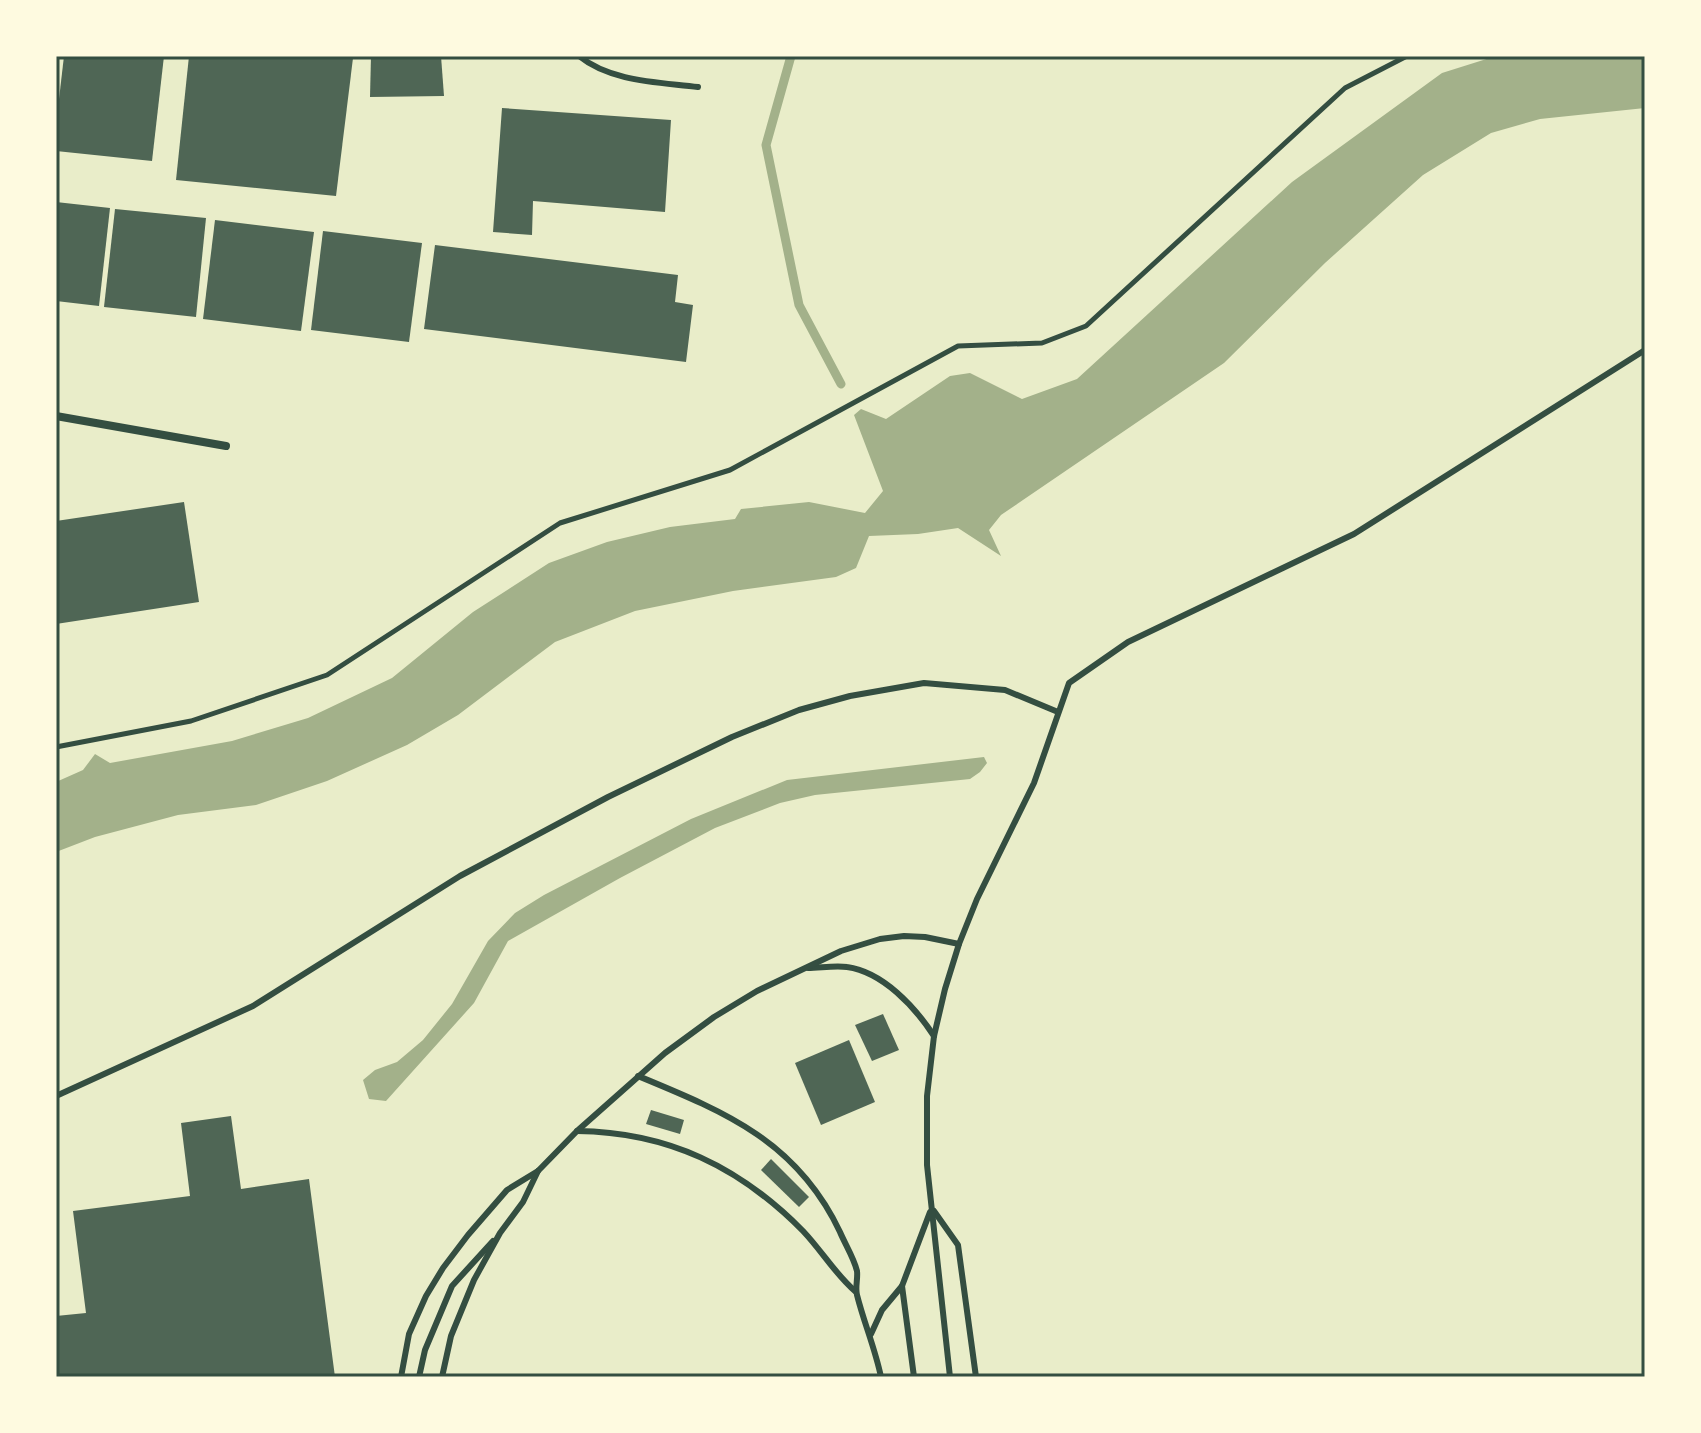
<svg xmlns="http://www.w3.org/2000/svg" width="1701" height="1433" font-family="'Noto Sans',sans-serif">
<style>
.water{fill:#a3b18a}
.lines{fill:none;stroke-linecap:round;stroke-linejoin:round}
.stream{stroke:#a3b18a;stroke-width:9}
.building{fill:#4f6655}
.path{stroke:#344e41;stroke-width:5}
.service{stroke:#344e41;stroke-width:6}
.minor{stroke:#344e41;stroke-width:8}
.neatline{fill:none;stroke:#344e41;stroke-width:3}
</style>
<rect width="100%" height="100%" fill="#e9edc9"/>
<g class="water">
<polygon points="1496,56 1645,56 1645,108 1540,119 1491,133 1423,175 1325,263 1224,363 1001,515 989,530 1001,556 958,528 918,534 869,536 856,568 836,577 733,591 635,611 555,642 458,715 407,745 327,781 256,805 178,815 95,837 56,852 56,782 83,770 95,754 110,763 232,741 308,718 392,678 473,612 549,563 607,542 670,527 735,519 741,509 809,502 865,513 883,491 854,415 861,409 886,419 950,376 970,373 1022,399 1077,379 1292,182 1442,73"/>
<polygon points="984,757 987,763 980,772 970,779 815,795 780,803 715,828 620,878 508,941 474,1003 386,1101 369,1099 363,1080 375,1070 397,1062 423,1040 452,1004 488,941 515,913 544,895 691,819 787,780"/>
</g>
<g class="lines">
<polyline class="stream" points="791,56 766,145 799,305 841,384"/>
</g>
<g class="building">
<polygon points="64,56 164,56 152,161 56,151 56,125"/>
<polygon points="189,56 331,56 353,58 336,196 176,180"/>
<polygon points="371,56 441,56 444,96 370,97"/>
<polygon points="502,108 671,120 665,212 533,201 532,235 493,232"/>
<polygon points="56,202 110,208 99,306 56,301"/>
<polygon points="115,209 206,218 196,317 104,307"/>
<polygon points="215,220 314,232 301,331 203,319"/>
<polygon points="323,231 422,243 409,342 311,330"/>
<polygon points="435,245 678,275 675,302 693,305 686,362 424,329"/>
<polygon points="184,502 199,602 56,624 56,521"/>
<polygon points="883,1014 899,1050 872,1061 855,1025"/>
<polygon points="849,1040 875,1102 821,1125 795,1063"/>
<polygon points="651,1110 684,1120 680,1134 646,1124"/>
<polygon points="231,1116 241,1189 309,1179 335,1377 56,1377 56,1316 86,1313 73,1211 190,1196 181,1123"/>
<polygon points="771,1159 809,1197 799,1207 761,1170"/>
</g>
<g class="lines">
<polyline class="path" points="56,747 191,721 327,675 560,523 730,470 958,346 1042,343 1086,326 1345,88 1407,56"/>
<g class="service">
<path d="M579,56c32,26 80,26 119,31"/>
<path d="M808,968c12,0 27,-3 39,-1 36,5 68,40 87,69"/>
<path d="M638,1076c87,36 159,65 202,156 5,12 14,26 17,39 1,8 -2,16 0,24 7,28 18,53 24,82"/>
<polyline points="56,1096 253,1006 460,876 608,797 732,737 799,710 850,696 924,683 1005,690 1058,712"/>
<path d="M577,1131c91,1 163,36 226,100 19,20 32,43 53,61"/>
<polyline points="934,1211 958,1245 976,1377"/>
<polyline points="871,1334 882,1310 902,1286"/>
<polyline points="401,1377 409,1334 426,1296 443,1268 468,1235 507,1190 538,1171 577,1131 665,1053 714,1017 757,991 841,951 880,939 904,936 925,937 959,944"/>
<polyline points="419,1377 425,1350 452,1286 493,1241"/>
<polyline points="442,1377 451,1336 474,1280 500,1233 523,1202 538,1171"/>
<polyline points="914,1377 902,1286 930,1212"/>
<polyline points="950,1377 927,1165 927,1096 934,1036 945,989 959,944 977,899 1034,783 1069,683 1128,642 1354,534 1645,350"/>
</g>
<polyline class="minor" points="56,416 226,446"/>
</g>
<rect width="1701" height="1433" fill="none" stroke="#fefae0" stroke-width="116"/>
<rect x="58" y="58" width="1585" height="1317" class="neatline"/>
</svg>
